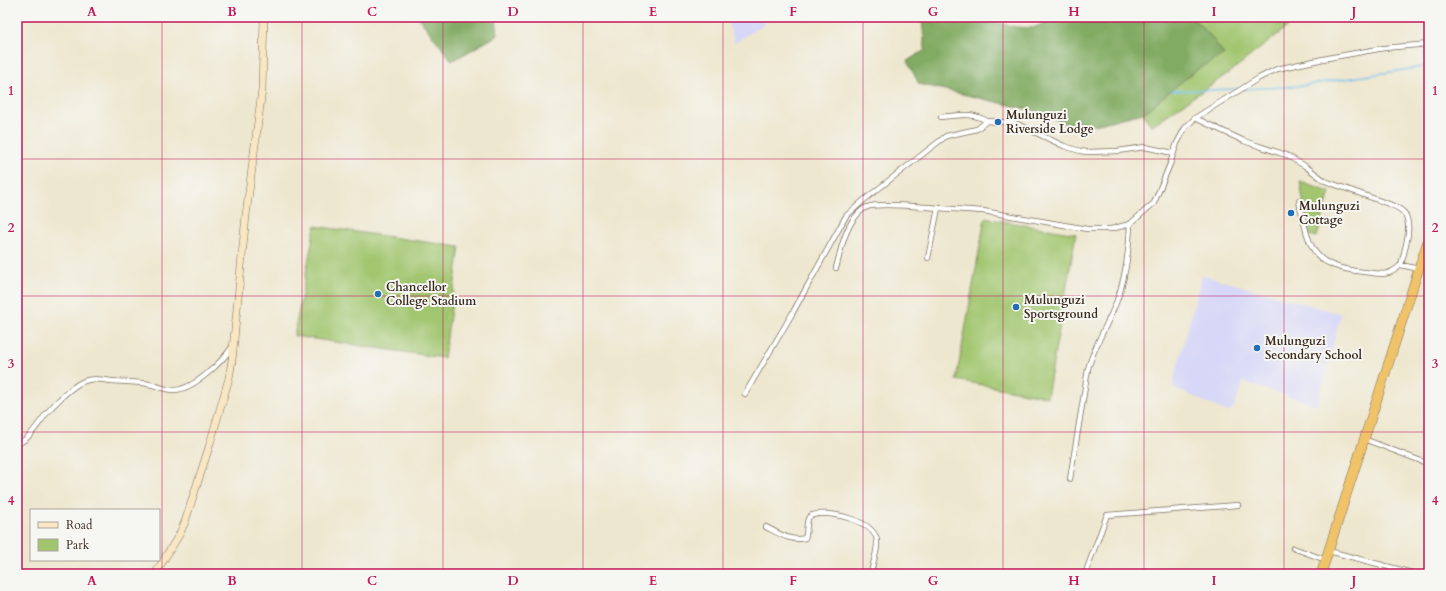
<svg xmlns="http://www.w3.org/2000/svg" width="1446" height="591" font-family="Cardo,serif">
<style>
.built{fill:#d7d7f8}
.green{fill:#a2c670;stroke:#6e7847}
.forest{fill:#81ab62;stroke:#5e6a40}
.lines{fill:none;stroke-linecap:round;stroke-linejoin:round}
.stream{stroke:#72c1ed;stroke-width:1.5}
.street-casing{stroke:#7a6c5c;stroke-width:6}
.secondary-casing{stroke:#7a6c5c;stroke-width:8}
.highway-casing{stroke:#7a6c5c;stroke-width:10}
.street{stroke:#fff;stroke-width:4.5}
.secondary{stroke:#f9e7c3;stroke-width:7}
.highway{stroke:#f0c369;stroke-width:9}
.grid{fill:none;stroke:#c2185b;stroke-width:1;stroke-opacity:0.55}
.poi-dot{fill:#1f6fb2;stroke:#f6f6f2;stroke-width:1.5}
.labels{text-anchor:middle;stroke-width:4;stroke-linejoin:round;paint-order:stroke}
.poi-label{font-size:12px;font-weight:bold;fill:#3b2a1e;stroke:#f6f6f2;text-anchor:start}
.neatline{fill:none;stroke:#c2185b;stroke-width:1.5}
.grid-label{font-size:13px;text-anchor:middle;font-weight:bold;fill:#c2185b}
</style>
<rect width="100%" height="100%" fill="#f6f6f2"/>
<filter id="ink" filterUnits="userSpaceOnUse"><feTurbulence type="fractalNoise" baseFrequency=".025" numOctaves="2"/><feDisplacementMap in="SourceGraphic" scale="8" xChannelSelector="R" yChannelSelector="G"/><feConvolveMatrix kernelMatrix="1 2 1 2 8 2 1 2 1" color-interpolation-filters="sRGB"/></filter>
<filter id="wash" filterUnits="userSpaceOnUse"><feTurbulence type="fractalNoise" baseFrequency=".012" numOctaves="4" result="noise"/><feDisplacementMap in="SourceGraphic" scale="16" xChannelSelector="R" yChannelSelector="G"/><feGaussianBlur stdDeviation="0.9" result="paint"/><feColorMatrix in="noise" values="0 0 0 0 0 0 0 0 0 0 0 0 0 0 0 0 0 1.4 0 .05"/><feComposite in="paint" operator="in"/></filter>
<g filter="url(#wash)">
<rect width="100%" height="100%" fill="#eee7cf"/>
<g class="built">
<polygon points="726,17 774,17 735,43"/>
<polygon points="1202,275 1341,314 1317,405 1243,382 1234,407 1227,412 1172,387"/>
</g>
<g class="green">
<polygon points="1191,17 1300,17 1230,72 1151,126 1143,113 1195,71 1223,54 1208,33"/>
<polygon points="1300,182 1330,192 1317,237 1309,235"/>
<polygon points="985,218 1076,234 1047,397 956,380"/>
<polygon points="315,226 460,247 444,358 294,336"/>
</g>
<g class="forest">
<polygon points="418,17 496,17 498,35 452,61"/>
<polygon points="1059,17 1191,17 1208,33 1224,54 1195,71 1143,113 1094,125 1063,123 1039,112 919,84 907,61 925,50 922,21 981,19 1016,27 1033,28"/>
</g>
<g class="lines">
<g class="stream">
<polyline points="1245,89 1300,86 1429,66"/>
<polyline points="1171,91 1239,89"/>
</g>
</g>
</g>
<g filter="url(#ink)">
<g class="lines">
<g class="street-casing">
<g id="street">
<path d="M941,117c16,-2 32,-5 46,4"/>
<path d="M1195,118l49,23 42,14 19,11 20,15 64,23c5,2 13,5 16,10 8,14 -1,37 -4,51l18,4"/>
<path d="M1299,201c11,48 11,65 65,71 17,2 24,5 37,-7"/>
<polyline points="928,258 938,208 983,211 1087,229 1111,229 1130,224 1154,203 1170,164 1177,143 1185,128 1195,118 1259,78 1277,69 1328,58 1384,48 1429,44"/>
<path d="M836,268c4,-14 6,-28 13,-41 3,-7 11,-17 18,-20 14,-5 55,0 71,1"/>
<polyline points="745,394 792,314 846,216 864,200 946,136 977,129 987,121 1015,123 1064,146 1080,151 1087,152 1118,151 1145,147 1173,153"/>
<polyline points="1364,439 1429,464"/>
<path d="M17,444c13,-5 21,-20 29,-30 8,-10 25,-27 36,-32 10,-5 20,-2 30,-1 12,1 25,1 37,3 9,2 17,6 26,6 19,-1 47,-28 57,-43"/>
<path d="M1070,479l18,-110c6,-23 19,-43 28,-66 10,-25 13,-52 14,-79"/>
<path d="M766,527c12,6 25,15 39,11 3,-6 0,-15 4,-21 3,-3 6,-2 9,-3 17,-1 51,6 58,23 4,9 -4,27 -5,37"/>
<polyline points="1293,548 1326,560"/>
<polyline points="1329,551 1416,574"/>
<polyline points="1085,574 1107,515 1238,505"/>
</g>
</g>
<g class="secondary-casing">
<polyline id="secondary" points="155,574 179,535 185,522 209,447 229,378 232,360 246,215 262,90 264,17"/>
</g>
<g class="highway-casing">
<polyline id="highway" points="1321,574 1429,237"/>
</g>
<use href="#street" class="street"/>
<use href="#secondary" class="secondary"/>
<use href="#highway" class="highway"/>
</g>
</g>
<path class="grid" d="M162,17v557M302,17v557M443,17v557M583,17v557M723,17v557M863,17v557M1003,17v557M1144,17v557M1284,17v557M17,159h1412M17,296h1412M17,432h1412"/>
<g class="poi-dot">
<circle cx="998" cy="122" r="4"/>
<circle cx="1291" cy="213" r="4"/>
<circle cx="378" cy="294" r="4"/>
<circle cx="1016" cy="307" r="4"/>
<circle cx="1257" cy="348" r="4"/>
</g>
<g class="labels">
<g class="poi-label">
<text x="1006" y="119">Mulunguzi<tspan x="1006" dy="14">Riverside Lodge</tspan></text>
<text x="1299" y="210">Mulunguzi<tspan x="1299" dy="14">Cottage</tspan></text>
<text x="386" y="291">Chancellor<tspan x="386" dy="14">College Stadium</tspan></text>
<text x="1024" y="304">Mulunguzi<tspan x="1024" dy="14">Sportsground</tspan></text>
<text x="1265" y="345">Mulunguzi<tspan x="1265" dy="14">Secondary School</tspan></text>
</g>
</g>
<rect width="1446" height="591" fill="none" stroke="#f6f6f2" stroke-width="44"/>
<rect x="30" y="509" width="130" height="52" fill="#f6f6f2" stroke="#aba49d"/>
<rect x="38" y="522" width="20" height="6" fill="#f9e7c3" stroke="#aba49d"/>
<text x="66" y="529" font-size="12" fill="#3b2a1e">Road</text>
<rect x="38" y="539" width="20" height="12" fill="#a2c670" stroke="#aba49d"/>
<text x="66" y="549" font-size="12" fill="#3b2a1e">Park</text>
<rect x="22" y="22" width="1402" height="547" class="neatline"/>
<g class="grid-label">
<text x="92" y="16">A</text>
<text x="232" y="16">B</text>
<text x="372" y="16">C</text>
<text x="513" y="16">D</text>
<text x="653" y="16">E</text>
<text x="793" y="16">F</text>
<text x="933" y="16">G</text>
<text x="1074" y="16">H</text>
<text x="1214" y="16">I</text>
<text x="1354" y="16">J</text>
<text x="11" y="95">1</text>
<text x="1435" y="95">1</text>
<text x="11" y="232">2</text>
<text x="1435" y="232">2</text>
<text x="11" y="368">3</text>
<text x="1435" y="368">3</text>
<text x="11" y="505">4</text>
<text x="1435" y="505">4</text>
<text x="92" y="585">A</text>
<text x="232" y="585">B</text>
<text x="372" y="585">C</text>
<text x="513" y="585">D</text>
<text x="653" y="585">E</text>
<text x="793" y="585">F</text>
<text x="933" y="585">G</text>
<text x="1074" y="585">H</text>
<text x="1214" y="585">I</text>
<text x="1354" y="585">J</text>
</g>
</svg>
